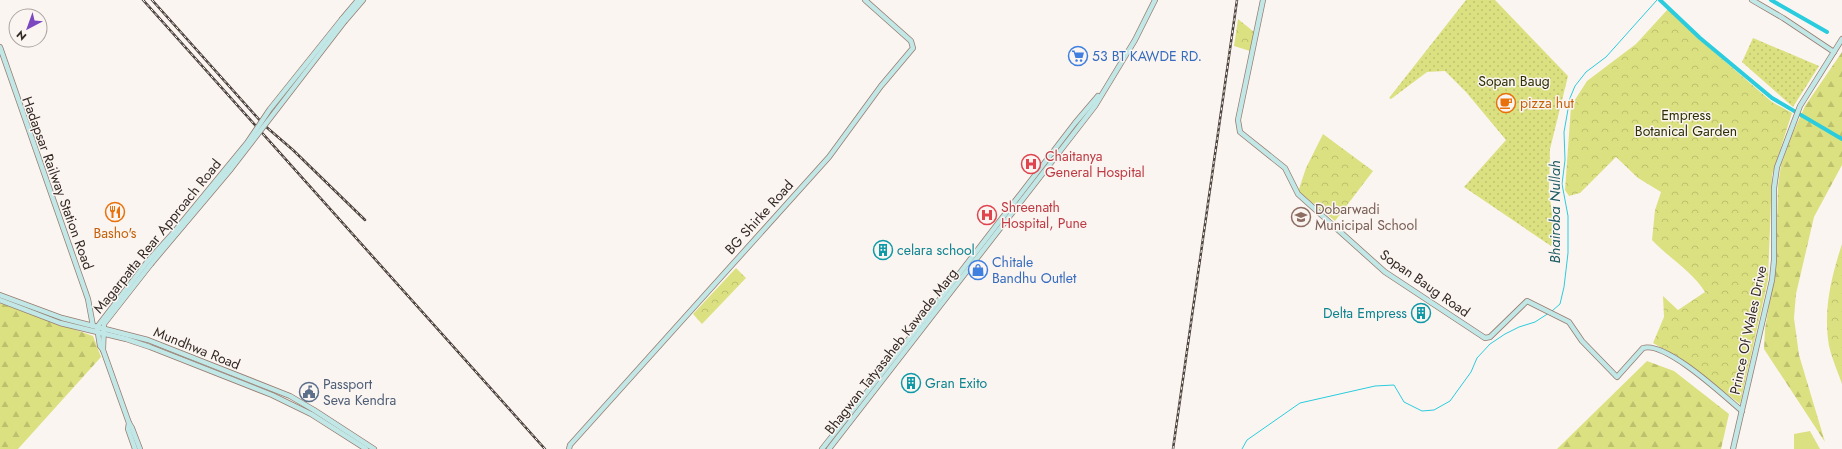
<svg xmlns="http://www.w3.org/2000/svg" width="1842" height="449" font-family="Jost,sans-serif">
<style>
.grass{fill:url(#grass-dots)}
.forest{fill:url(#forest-firs)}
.park{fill:url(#park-crowns)}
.pitch{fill:#dbe180}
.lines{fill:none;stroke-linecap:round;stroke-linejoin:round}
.stream{stroke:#2accdd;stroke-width:1}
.canal{stroke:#2accdd;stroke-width:4}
.secondary-casing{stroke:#987c6f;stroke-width:6}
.secondary{stroke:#c1e7e7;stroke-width:4.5}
.rail-casing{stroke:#4d433d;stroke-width:2.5}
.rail{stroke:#fbf5f2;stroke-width:1;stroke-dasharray:3;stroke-linecap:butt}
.secondary-bridge-casing{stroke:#987c6f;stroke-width:6;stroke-linecap:butt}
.secondary-bridge{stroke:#c1e7e7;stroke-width:4.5}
.labels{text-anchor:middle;stroke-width:3;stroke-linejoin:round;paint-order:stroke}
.shop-label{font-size:14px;fill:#366cbe;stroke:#fbf5f2;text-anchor:start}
.park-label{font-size:14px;fill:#2e2f03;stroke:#fbf5f2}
.food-label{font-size:14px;fill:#c56008;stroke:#fbf5f2;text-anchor:start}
.health-label{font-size:14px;fill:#be3a42;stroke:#fbf5f2;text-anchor:start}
.street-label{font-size:14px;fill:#352a24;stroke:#fbf5f2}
.education-label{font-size:14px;fill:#785e54;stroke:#fbf5f2;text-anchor:start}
.culture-label{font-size:14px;fill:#0d838f;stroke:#fbf5f2;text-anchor:start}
.service-label{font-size:14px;fill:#4e5e75;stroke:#fbf5f2;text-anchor:start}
.water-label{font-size:15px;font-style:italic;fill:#205d64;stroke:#fbf5f2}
</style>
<defs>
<pattern id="grass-dots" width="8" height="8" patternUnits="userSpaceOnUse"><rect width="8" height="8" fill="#dbe180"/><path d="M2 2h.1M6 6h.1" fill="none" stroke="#bdc16e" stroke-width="1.8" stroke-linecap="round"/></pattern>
<pattern id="forest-firs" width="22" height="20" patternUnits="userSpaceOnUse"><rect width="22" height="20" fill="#dbe180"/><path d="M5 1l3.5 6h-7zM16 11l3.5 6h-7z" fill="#bdc16e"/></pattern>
<pattern id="park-crowns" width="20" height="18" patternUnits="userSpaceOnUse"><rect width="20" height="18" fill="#dbe180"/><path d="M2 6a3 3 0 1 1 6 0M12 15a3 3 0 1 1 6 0" fill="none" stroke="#bdc16e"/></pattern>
</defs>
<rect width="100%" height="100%" fill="#fbf5f2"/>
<g class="grass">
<polygon points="1466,0 1495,0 1568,76 1550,149 1549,190 1555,238 1551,246 1464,187 1506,140 1466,92 1445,71 1427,72 1391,99 1389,98"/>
<polygon points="1753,38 1819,66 1793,107 1742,62"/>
</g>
<g class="forest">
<polygon points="1842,52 1842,165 1814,217 1796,294 1794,318 1799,355 1825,442 1764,349 1765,329 1776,264 1778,186 1781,165 1792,135 1805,106"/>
<polygon points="0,303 93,336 101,357 18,449 0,449"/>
<polygon points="1647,361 1674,371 1729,414 1721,449 1557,449"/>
</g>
<g class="park">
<path d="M1668,9l31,30 73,63 20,11 -20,62 -4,105 -28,124 -54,-42 -33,-19 11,-26 -1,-21 15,14 27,-18c-13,-21 -36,-34 -53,-52l3,-30 6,-18 -23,-14 -22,-21 -36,36 -11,3 -4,-6 6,-84 16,-25 49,-37z"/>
<polygon points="1238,19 1254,32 1250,51 1234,46"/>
<polygon points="1323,134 1373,171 1335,221 1299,192 1299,189 1306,168"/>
<path d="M1842,244v140c-4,-12 -10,-25 -13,-38 -6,-36 2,-68 13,-102z"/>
<polygon points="736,268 746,278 702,324 693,314"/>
</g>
<polygon class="pitch" points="1810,431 1820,449 1794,449 1794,434"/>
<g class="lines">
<g class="stream">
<polyline points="1552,311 1560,304 1564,287 1568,253 1568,216 1562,184 1565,160 1564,132 1570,98 1575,86 1586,72 1606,57 1657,0"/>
<polyline points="1242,449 1247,440 1300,403 1375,386 1394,385 1404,402 1422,411 1434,410 1450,401 1471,372 1477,358 1490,344 1505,334 1519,327 1535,322 1549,313"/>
</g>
<g class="canal">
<polyline points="1660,0 1700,38 1772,98 1842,139"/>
<polyline points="1771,0 1827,32"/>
</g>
<g class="secondary-casing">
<g id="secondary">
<path d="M1263,0l-25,120 2,12 45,36 13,26 87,78 100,66 5,-1 37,-36 42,21 13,19 35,36 26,-29c23,-7 81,48 99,63"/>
<polyline points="1752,0 1783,18 1834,52"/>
<polyline points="342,19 358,0"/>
<polyline points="345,21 363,0"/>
<polyline points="0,47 88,299 93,326"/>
<polyline points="0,295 62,318 148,340 290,396 314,410 374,449"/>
<polyline points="0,300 60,323 126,339 150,347 272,395 311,414 366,449"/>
<polyline points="103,350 104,324 151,264"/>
<polyline points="129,423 128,429 135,449"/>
<polyline points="140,449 132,428 129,423 103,350 100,346 97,327 147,262"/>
<polyline points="569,449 570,445 829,157 881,86 913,48 911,41 865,0"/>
<polyline points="822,449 926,317 1075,123 1098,96"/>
<polyline points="829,449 1095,106 1135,40 1155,0"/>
<polyline points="1733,449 1772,280 1774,260 1774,188 1777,167 1800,106 1842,39"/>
</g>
</g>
<use href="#secondary" class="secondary"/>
<g class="rail-casing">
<g id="rail">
<polyline points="143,0 545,449"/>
<polyline points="152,0 264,125 293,150 365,220"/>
<polyline points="1173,449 1237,0"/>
</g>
</g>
<use href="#rail" class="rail"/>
<g class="secondary-bridge-casing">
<g id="secondary-bridge">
<polyline points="147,262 174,232 247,143 270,109 342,19"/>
<polyline points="151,264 231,169 345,21"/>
</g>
</g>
<use href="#secondary-bridge" class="secondary-bridge"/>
</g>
<defs>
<g id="supermarket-ring" transform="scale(1)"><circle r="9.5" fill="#fbf5f2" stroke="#3f7fe0" stroke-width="1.5"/><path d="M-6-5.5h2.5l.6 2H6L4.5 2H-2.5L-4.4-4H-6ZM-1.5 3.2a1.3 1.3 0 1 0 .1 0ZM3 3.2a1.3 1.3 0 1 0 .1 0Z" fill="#3f7fe0"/></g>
<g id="cafe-ring" transform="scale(1)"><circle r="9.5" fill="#fbf5f2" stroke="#e8710a" stroke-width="1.5"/><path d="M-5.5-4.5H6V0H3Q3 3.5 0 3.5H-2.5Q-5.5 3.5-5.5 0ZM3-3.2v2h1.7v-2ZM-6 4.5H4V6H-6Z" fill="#e8710a"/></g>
<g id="hospital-ring" transform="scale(1)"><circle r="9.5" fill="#fbf5f2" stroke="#e0444e" stroke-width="1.5"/><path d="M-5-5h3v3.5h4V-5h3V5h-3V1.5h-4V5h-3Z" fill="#e0444e"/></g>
<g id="restaurant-ring" transform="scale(1)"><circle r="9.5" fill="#fbf5f2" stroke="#e8710a" stroke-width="1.5"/><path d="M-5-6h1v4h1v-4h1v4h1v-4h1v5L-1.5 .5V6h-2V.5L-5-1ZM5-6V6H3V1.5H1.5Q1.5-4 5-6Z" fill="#e8710a"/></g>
<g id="school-ring" transform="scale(1)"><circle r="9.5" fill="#fbf5f2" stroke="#8d6e63" stroke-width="1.5"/><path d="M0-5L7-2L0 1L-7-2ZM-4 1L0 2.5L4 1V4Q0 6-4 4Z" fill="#8d6e63"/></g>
<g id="building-ring" transform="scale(1)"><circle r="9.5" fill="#fbf5f2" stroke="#0f9aa8" stroke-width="1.5"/><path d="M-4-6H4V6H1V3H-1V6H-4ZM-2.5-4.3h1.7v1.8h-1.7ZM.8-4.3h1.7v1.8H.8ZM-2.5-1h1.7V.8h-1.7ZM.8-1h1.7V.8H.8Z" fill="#0f9aa8"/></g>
<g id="shop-ring" transform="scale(1)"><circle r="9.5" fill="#fbf5f2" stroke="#3f7fe0" stroke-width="1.5"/><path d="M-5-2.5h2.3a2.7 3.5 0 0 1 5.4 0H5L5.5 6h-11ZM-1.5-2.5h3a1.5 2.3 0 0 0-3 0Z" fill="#3f7fe0"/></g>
<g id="civic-ring" transform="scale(1)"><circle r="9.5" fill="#fbf5f2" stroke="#5c6f8a" stroke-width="1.5"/><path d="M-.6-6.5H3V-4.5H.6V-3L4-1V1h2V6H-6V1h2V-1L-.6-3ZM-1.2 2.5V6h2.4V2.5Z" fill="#5c6f8a"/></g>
</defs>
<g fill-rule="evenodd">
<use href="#supermarket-ring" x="1078" y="56"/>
<use href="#cafe-ring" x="1506" y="103"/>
<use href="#hospital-ring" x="1031" y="164"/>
<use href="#restaurant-ring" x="115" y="212"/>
<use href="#hospital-ring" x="987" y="215"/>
<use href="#school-ring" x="1301" y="217"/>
<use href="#building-ring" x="883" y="250"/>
<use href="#shop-ring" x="978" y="270"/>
<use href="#building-ring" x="1421" y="313"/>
<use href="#building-ring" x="911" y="383"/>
<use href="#civic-ring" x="309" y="392"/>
</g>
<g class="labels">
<g class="shop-label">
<text x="1092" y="61">53 BT KAWDE RD.</text>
<text x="992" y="267">Chitale<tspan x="992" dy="16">Bandhu Outlet</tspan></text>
</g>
<g class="park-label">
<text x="1514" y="86">Sopan Baug</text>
<text x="1686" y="120">Empress<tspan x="1686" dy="16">Botanical Garden</tspan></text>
</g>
<g class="food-label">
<text x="1520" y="108">pizza hut</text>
<text x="115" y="238" text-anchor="middle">Basho's</text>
</g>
<g class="health-label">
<text x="1045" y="161">Chaitanya<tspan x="1045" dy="16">General Hospital</tspan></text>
<text x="1001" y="212">Shreenath<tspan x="1001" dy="16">Hospital, Pune</tspan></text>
</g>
<g class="street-label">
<text transform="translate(58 183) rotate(70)" y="5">Hadapsar Railway Station Road</text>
<text transform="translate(759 217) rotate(-48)" y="5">BG Shirke Road</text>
<text transform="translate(157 236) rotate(-51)" y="5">Magarpatta Rear Approach Road</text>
<text transform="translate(1425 283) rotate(35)" y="5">Sopan Baug Road</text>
<text transform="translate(1748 330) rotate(-78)" y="5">Prince Of Wales Drive</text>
<text transform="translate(197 348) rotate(22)" y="5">Mundhwa Road</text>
<text transform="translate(891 351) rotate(-52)" y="5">Bhagwan Tatyasaheb Kawade Marg</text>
</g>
<g class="education-label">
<text x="1315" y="214">Dobarwadi<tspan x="1315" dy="16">Municipal School</tspan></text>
</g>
<g class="culture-label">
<text x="897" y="255">celara school</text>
<text x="1407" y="318" text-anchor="end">Delta Empress</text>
<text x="925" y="388">Gran Exito</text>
</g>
<g class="service-label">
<text x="323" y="389">Passport<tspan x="323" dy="16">Seva Kendra</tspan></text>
</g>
<g class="water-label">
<text transform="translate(1555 212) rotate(-90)" y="5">Bhairoba Nullah</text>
</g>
</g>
<g transform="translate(28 28) rotate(221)"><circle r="19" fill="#fbf5f2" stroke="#aca4a0"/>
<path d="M0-3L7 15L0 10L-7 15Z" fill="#7d48bf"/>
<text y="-6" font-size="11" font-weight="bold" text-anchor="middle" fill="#352a24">N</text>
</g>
</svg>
